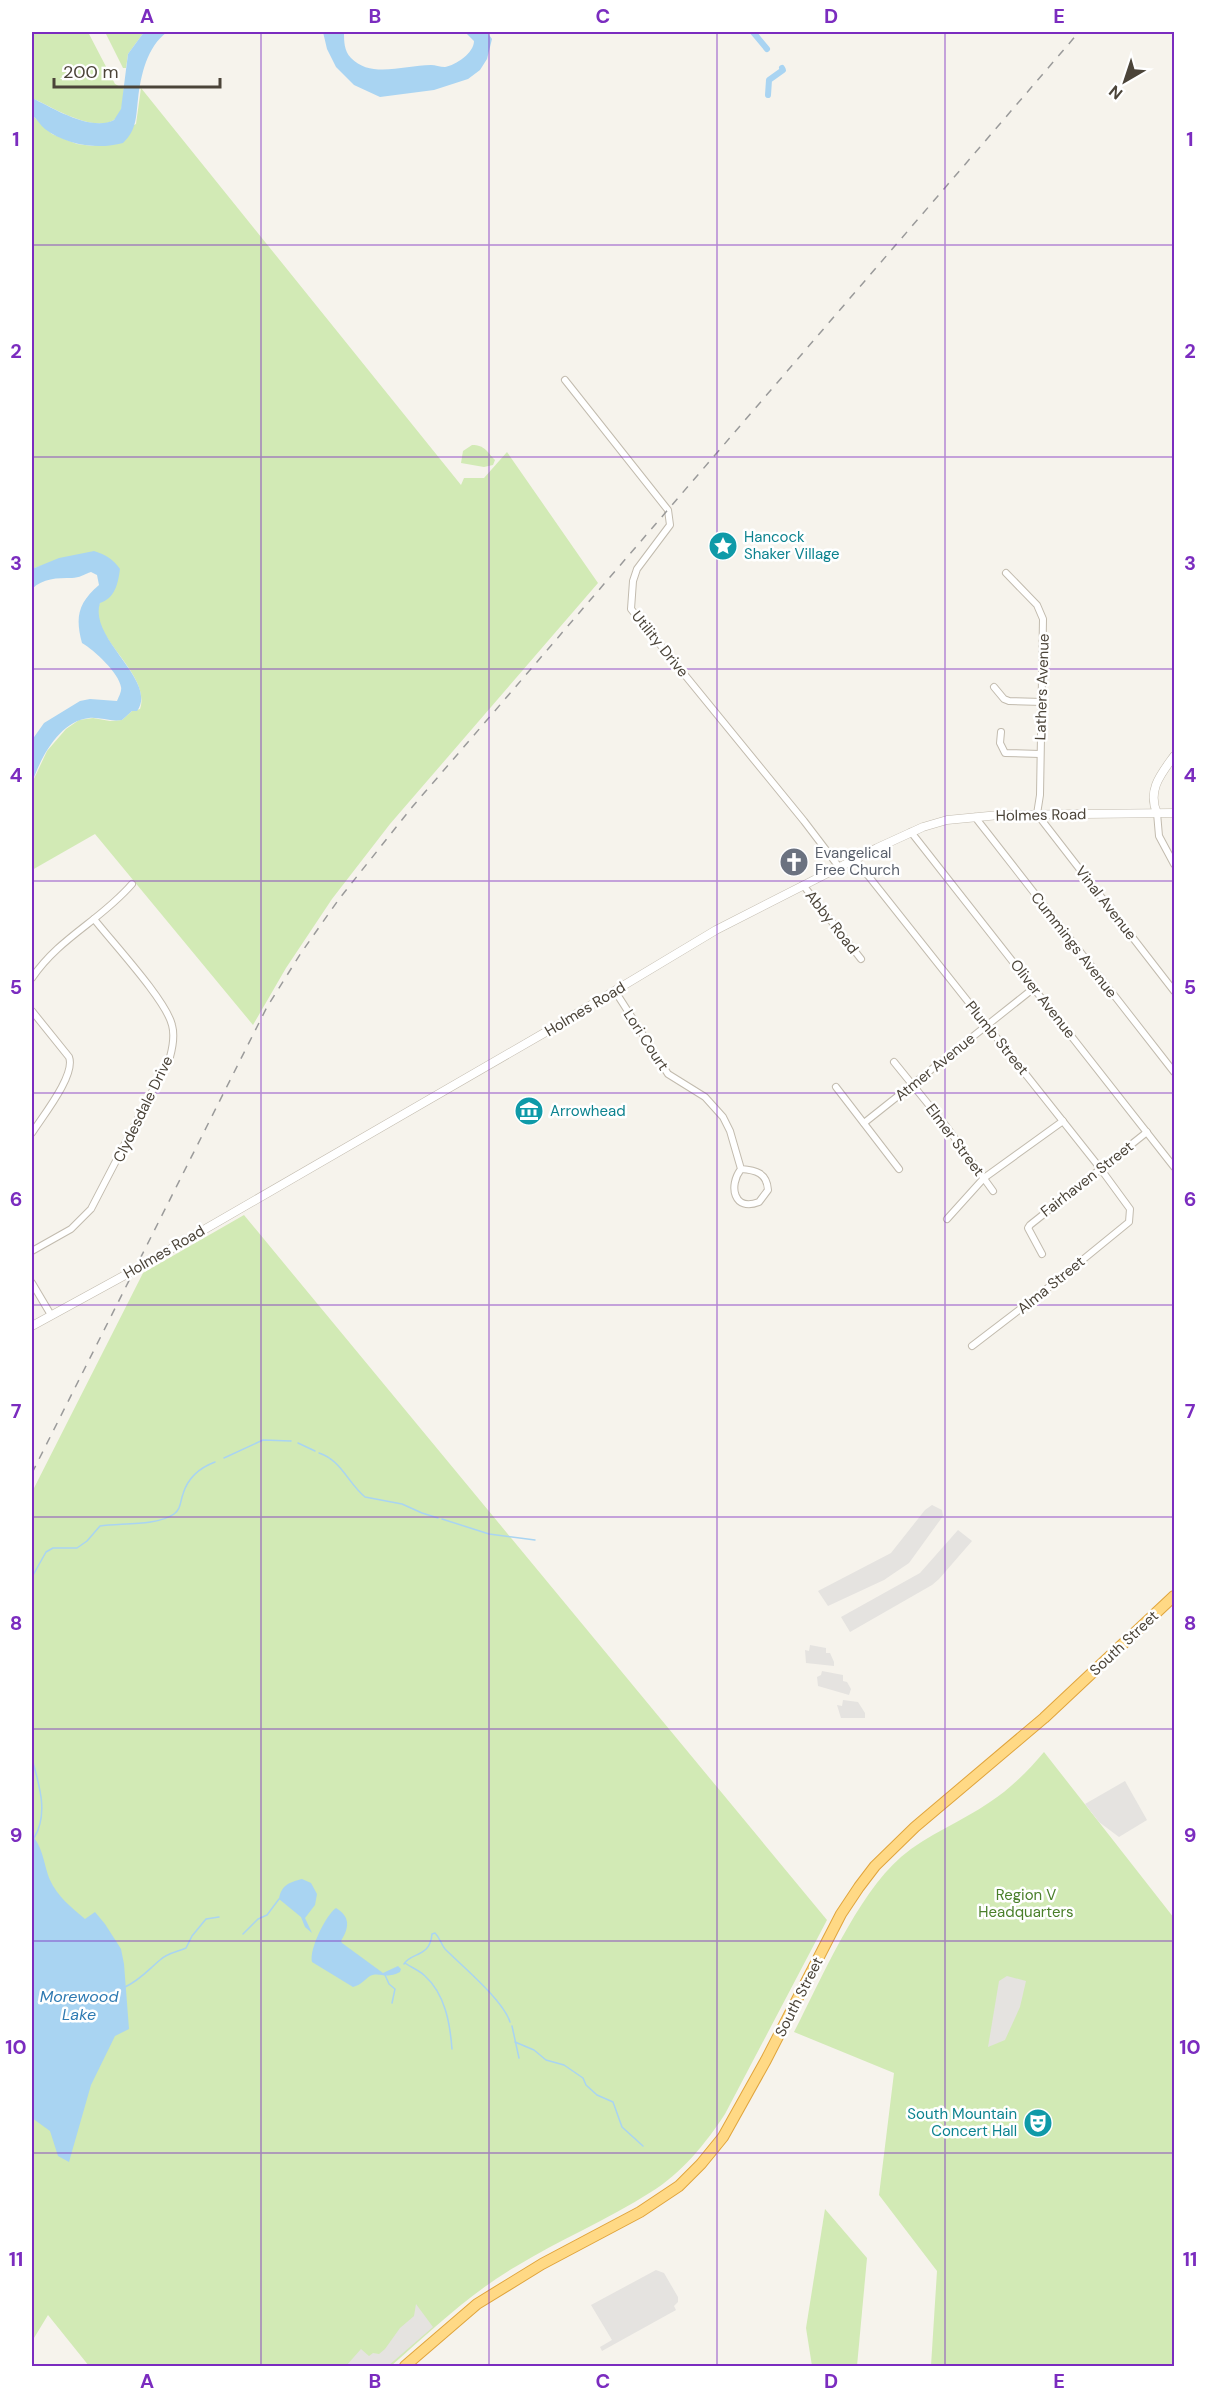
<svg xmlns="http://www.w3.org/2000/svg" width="1206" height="2398" font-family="'DM Sans',sans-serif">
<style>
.green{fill:#d2eab5}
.parking{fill:#e5e3e0}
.water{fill:#a9d4f2}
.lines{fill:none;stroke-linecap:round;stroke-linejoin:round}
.stream{stroke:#a9d4f2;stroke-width:1.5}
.canal{stroke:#a9d4f2;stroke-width:6}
.minor-casing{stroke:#c2bbae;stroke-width:8}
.tertiary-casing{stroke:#c2bbae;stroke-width:9}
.trunk-casing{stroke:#e0a43c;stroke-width:12}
.minor{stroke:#fff;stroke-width:6}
.tertiary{stroke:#fff;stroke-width:8}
.trunk{stroke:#ffd985;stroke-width:10}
.rail{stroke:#9a9a9a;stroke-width:1.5;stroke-dasharray:8 8;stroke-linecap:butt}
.tertiary-bridge-casing{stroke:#c2bbae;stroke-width:9;stroke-linecap:butt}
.tertiary-bridge{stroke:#fff;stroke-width:8}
.grid{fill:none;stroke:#7b2cbf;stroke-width:1.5;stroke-opacity:0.55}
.labels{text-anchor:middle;stroke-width:5;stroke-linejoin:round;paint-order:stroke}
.culture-label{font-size:15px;fill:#0d838f;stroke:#fff;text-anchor:start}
.street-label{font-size:15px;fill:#4b4439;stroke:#fff}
.worship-label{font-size:15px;fill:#5b616d;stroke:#fff;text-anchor:start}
.park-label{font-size:15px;fill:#4a7f2a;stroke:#fff}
.water-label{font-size:16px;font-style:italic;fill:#2e7ab2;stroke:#fff}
.neatline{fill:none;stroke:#7b2cbf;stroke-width:2}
.grid-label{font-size:20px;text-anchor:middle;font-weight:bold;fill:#7b2cbf}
</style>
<rect width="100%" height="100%" fill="#f6f3ec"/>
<g class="green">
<path d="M32,32h56l27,52 9,5c-1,8 -1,20 -6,27 -17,22 -68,-10 -86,-18z"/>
<polygon points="101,32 144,32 128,54 126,68 123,68 106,34"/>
<path d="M141,88l320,397 3,-7h20l23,-26 91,131 -208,241 -58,75 -46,69 -33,57 -158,-191 -63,36v-87l15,-32 19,-22 13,-9 14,-2 17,3 12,-1 10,-9 8,-2c12,-35 -53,-74 -41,-104 5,-11 15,-24 21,-36l-77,-4 -11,4v-454l20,19 25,10 16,2 43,-22z"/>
<path d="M472,445c13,0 15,7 23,15l-2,5 -9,2 -23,-4 2,-12z"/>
<path d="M244,1215l583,705 -102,194c-19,29 -44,60 -74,78 -44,28 -92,48 -136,75 -46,27 -84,64 -124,99h-302l-41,-51 -14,23 -2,16v-862l111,-219z"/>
<path d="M1044,1752l130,166v448h-243l6,-95 -58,-76 15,-122 -100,-41c27,-52 63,-137 107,-175 27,-23 60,-35 89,-55 20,-13 39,-32 54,-50z"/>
<polygon points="825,2209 867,2258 857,2366 812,2366 806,2328"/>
</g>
<g class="parking">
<polygon points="932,1505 942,1510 943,1516 909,1563 884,1580 828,1606 818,1591 891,1553 925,1510"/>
<polygon points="958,1530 972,1541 939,1579 932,1585 850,1632 841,1617 920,1573"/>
<polygon points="810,1645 826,1648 826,1653 830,1653 834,1662 834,1666 806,1663 805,1650 809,1651"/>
<polygon points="822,1671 843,1675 843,1681 847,1682 851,1689 849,1695 818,1686 817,1677 821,1675"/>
<polygon points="843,1700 858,1702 865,1713 865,1718 841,1718 837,1705 842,1706"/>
<polygon points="1125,1781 1147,1820 1119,1837 1099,1822 1085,1804"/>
<polygon points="1007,1976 1026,1981 1020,2007 1005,2040 988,2047 999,1981"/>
<polygon points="656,2270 664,2273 678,2297 678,2302 674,2306 676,2310 602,2351 600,2347 612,2340 591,2305"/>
<polygon points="416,2304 433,2327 388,2366 346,2366 361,2349 369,2356 373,2353 379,2354 385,2349 400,2328 414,2316"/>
</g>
<g class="water">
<path d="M144,32h23c-20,15 -26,42 -29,67 -2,17 -1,31 -15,44 -25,7 -57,2 -78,-14 -5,-4 -8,-10 -13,-14v-17c21,10 59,34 82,22l7,-11 7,-55z"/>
<path d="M323,32h21c0,9 0,19 7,26 20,21 54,7 80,7 4,0 9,2 14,2 11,-2 29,-14 29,-26l-9,-9h22l5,7 -5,20 -7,11 -12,9 -34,11 -54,7 -26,-12 -18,-18 -9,-18z"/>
<path d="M94,551c12,4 19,8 26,18 -2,15 -5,29 -20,34 -12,36 59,78 37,108h-5l-10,9c-11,2 -22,-3 -33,-2 -30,3 -49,41 -57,65v-43l12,-17 36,-22 10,-2 27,2c2,-5 5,-10 4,-14 -2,-14 -27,-37 -39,-44 -7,-26 -4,-40 17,-58l-2,-10 -6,-3c-6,2 -12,6 -19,6 -15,0 -29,0 -40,11v-20l27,-11z"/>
<path d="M32,1836c11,10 12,30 18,44 7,16 22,28 35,39l10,-7 10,12 16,25 3,15 5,65 -14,7 -24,49 -22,77 -11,-6 -8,-25 -18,-13z"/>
<path d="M302,1879l9,4 6,11 -2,11 -10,13 7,15 -7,-6 -4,-10 -22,-18c2,-14 11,-17 23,-20z"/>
<path d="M336,1908c15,9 13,20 5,33l1,2 41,30 15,-7 3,3 -1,3c-15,8 -20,-1 -30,4 -6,4 -9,9 -17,11l-41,-25c-3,-13 14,-47 24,-54z"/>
</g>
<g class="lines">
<g class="stream">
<polyline points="298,1443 315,1451"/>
<path d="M319,1453c22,7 29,30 46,44l37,7 20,9 16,5"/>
<polyline points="224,1458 263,1440 291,1441"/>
<polyline points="442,1519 489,1534 535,1540"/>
<path d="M32,1577l14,-25 7,-4h24l10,-7 13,-15c21,-3 57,0 74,-12 7,-5 6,-12 9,-20 5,-17 16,-26 32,-32"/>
<path d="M32,1759c7,25 17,55 2,79"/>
<polyline points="243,1934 258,1919 267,1915 279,1899"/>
<path d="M405,1963c7,5 14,7 20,13 20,18 25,47 27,73"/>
<path d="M404,1964c7,-12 26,-6 28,-30l3,-1c5,5 6,11 10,16 17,17 58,51 65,73"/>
<polyline points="385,1975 389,1984 395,1989 392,2003"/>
<path d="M125,1987c15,-7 23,-17 35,-27 7,-7 17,-8 26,-12l6,-12 14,-17 13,-2"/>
<polyline points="512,2026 519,2058"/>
<polyline points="515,2042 534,2050 546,2060 564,2065 583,2078 586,2085 597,2095 613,2102 622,2127 643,2146"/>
</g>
<g class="canal">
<polyline points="753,32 767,49"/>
<polyline points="768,95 769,80 783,70 782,68"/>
</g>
<g class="minor-casing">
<g id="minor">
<polyline points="565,380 668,510 670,525 637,569 633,581 631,609 804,821 839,867"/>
<polyline points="1006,573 1037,605 1043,619 1040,795 1037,814 1174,991"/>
<polyline points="994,687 1004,699 1009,701 1042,702"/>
<polyline points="1001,732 1000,743 1005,753 1040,754"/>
<polyline points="1157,813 1159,836 1174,864"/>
<polyline points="975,817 1174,1072"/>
<polyline points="911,832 1174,1167"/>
<polyline points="855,859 1100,1168 1130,1209 1129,1222 1053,1284 972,1346"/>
<polyline points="803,885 861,959"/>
<path d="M32,978c28,-41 68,-57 100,-94"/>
<path d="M615,991l53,83 37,23 18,20 7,14 11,38c15,1 26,4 27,21l-9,12c-25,10 -31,-16 -18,-33"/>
<path d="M32,1011l37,46c7,18 -27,60 -37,76"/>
<polyline points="894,1062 946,1126 993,1191"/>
<polyline points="836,1087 899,1169"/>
<polyline points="864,1123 1034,988"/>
<polyline points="947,1219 984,1178 1063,1121"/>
<path d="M32,1251l39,-22 20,-20 79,-152c3,-11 5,-21 2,-32 -6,-25 -60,-83 -78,-106"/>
<polyline points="1042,1254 1028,1228 1030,1225 1147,1132"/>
<polyline points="32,1283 51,1315"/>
</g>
</g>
<g class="tertiary-casing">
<g id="tertiary">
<path d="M1157,813c-10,-23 4,-39 17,-57"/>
<polyline points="143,1265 551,1029 716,930 877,848 923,827 947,820 999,815 1174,813"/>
<polyline points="32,1326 127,1274"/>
</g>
</g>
<g class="trunk-casing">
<polyline id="trunk" points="405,2366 477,2304 542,2264 640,2212 679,2186 701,2164 723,2137 766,2060 841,1914 859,1887 875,1866 915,1827 1044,1718 1174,1596"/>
</g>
<use href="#minor" class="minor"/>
<use href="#tertiary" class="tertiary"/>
<use href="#trunk" class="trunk"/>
<polyline class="rail" points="32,1473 267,1007 301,953 339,899 413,806 1079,32"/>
<g class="tertiary-bridge-casing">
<polyline id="tertiary-bridge" points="127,1274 143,1265"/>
</g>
<use href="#tertiary-bridge" class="tertiary-bridge"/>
</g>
<path class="grid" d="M261,32v2334M489,32v2334M717,32v2334M945,32v2334M32,245h1142M32,457h1142M32,669h1142M32,881h1142M32,1093h1142M32,1305h1142M32,1517h1142M32,1729h1142M32,1941h1142M32,2153h1142"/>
<defs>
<g id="sight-disc" transform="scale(1.5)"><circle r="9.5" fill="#0f9aa8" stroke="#fff"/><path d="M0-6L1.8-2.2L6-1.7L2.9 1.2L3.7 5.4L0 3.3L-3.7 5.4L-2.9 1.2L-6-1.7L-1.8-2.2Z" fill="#fff"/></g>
<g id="church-disc" transform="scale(1.5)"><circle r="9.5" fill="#6b7280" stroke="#fff"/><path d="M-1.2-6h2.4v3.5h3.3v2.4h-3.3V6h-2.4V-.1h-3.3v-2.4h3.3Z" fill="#fff"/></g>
<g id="museum-disc" transform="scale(1.5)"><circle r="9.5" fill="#0f9aa8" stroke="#fff"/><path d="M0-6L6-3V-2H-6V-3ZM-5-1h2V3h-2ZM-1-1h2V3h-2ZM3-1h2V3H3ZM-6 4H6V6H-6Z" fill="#fff"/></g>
<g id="theatre-disc" transform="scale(1.5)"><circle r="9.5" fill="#0f9aa8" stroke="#fff"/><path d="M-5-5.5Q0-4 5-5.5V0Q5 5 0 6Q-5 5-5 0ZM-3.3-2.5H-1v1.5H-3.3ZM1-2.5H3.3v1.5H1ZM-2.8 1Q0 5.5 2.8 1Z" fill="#fff"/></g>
</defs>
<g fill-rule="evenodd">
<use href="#sight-disc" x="723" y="546"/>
<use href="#church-disc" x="794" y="862"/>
<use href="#museum-disc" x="529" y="1111"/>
<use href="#theatre-disc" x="1038" y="2123"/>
</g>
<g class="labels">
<g class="culture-label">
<text x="744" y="542">Hancock<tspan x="744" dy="17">Shaker Village</tspan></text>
<text x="550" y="1116">Arrowhead</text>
<text x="1017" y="2119" text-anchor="end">South Mountain<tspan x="1017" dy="17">Concert Hall</tspan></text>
</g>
<g class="street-label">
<text transform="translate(660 644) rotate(51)" y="5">Utility Drive</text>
<text transform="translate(1042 687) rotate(-88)" y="5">Lathers Avenue</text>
<text transform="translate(1041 815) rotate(-1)" y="5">Holmes Road</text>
<text transform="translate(1106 903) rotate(52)" y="5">Vinal Avenue</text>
<text transform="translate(832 922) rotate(52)" y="5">Abby Road</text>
<text transform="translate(1074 945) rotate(52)" y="5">Cummings Avenue</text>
<text transform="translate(1043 999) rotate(52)" y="5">Oliver Avenue</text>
<text transform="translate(585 1009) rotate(-31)" y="5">Holmes Road</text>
<text transform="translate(997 1038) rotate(51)" y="5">Plumb Street</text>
<text transform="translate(646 1040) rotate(57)" y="5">Lori Court</text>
<text transform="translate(935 1067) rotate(-39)" y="5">Atmer Avenue</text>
<text transform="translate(143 1109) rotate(-64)" y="5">Clydesdale Drive</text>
<text transform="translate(955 1140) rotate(53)" y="5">Elmer Street</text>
<text transform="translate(1087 1179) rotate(-38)" y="5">Fairhaven Street</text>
<text transform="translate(164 1252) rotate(-30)" y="5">Holmes Road</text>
<text transform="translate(1051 1285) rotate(-39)" y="5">Alma Street</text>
<text transform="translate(1124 1643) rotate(-43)" y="5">South Street</text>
<text transform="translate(799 1997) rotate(-63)" y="5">South Street</text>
</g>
<g class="worship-label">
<text x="815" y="858">Evangelical<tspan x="815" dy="17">Free Church</tspan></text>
</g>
<g class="park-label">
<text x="1026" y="1900">Region V<tspan x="1026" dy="17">Headquarters</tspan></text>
</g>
<g class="water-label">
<text x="79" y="2002">Morewood<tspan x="79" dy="18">Lake</tspan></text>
</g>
</g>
<rect width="1206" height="2398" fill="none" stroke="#ffffff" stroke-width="66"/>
<g transform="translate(1125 81) rotate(219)" stroke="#ffffff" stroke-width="4.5" paint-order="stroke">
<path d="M0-4.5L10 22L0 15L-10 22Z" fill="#4b4439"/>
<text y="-9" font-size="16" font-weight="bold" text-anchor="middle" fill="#4b4439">N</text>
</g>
<path d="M54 78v9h166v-9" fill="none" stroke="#4b4439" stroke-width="3"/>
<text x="63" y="78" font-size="18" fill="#4b4439" stroke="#ffffff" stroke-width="4.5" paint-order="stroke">200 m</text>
<rect x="33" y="33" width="1140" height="2332" class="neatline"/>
<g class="grid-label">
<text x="147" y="23">A</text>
<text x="375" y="23">B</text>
<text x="603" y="23">C</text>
<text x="831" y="23">D</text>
<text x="1059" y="23">E</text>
<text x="16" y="146">1</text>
<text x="1190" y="146">1</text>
<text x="16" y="358">2</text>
<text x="1190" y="358">2</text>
<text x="16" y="570">3</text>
<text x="1190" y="570">3</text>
<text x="16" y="782">4</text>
<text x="1190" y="782">4</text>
<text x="16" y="994">5</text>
<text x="1190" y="994">5</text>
<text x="16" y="1206">6</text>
<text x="1190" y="1206">6</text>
<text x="16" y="1418">7</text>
<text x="1190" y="1418">7</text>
<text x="16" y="1630">8</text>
<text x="1190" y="1630">8</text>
<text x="16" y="1842">9</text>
<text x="1190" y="1842">9</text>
<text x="16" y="2054">10</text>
<text x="1190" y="2054">10</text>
<text x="16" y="2266">11</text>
<text x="1190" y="2266">11</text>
<text x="147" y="2388">A</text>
<text x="375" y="2388">B</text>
<text x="603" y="2388">C</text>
<text x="831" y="2388">D</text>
<text x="1059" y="2388">E</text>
</g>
</svg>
